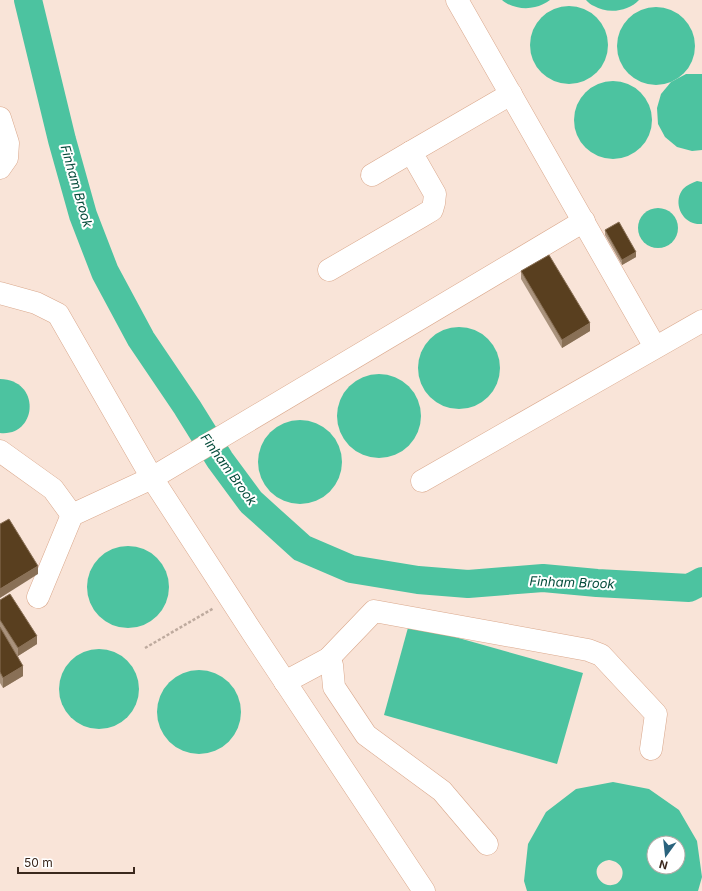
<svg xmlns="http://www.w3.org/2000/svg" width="702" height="891" font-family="Inter,sans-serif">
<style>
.water{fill:#4cc3a0;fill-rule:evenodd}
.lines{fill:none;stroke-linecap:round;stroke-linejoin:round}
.river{stroke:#4cc3a0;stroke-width:28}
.minor-casing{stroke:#daa88c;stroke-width:23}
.path{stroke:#beaa9e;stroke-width:2.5;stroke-dasharray:3 2;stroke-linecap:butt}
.minor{stroke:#fff;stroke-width:22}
.wall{fill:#a9927c}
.shaded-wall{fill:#897056}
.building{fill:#593f1f;stroke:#897056}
.labels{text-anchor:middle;stroke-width:4;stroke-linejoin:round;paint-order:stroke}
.water-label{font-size:13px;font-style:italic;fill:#054c3b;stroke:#fff}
</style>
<rect width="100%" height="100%" fill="#f9e4d8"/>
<g class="water">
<path d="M502,0h48c-4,3 -10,6 -15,7 -11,3 -25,0 -33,-7z"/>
<path d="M586,0h53c-11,12 -32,14 -45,6 -3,-1 -6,-4 -8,-6z"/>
<circle cx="569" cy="45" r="39"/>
<circle cx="656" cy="46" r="39"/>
<polygon points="686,74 702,74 702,150 692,151 677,147 665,137 658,124 657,108 661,94 671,82"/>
<circle cx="613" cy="120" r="39"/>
<path d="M697,181l5,1v42c-3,0 -7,0 -9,-1 -14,-5 -19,-23 -10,-34 4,-4 9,-6 14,-8z"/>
<circle cx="658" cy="228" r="20"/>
<circle cx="459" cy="368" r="41"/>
<circle cx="379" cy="416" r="42"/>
<path d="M0,379c42,1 37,58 0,54z"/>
<circle cx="300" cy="462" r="42"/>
<circle cx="128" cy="587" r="41"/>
<polygon points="409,624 583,673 557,764 384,715"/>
<circle cx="99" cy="689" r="40"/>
<circle cx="199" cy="712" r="42"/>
<path d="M613,782l36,7 30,21 18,31 5,36 -4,14h-171l-3,-10 4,-37 18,-32 30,-23zM654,843h24v24h-24zM609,860c9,1 16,8 13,17 -1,3 -4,6 -6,7 -17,7 -30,-20 -7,-24z"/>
</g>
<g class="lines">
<polyline class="river" points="28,0 62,140 83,215 105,272 141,339 187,407 220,460 251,502 302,548 351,569 418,580 468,584 543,578 597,583 689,588 702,581"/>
<g class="minor-casing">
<g id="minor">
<polyline points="457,0 655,347"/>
<polyline points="0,118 8,143 7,158 0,168"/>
<polyline points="372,175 411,152"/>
<polyline points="329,270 422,216 432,210 434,203 435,194 411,152 511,94"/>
<polyline points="0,293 36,303 58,314 152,478 252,632 424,891"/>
<polyline points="0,451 53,489 72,515"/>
<polyline points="422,481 702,321"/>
<polyline points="38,597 72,515 152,478 584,221"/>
<polyline points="328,659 332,665 334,687 366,735 442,791 487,844"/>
<polyline points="285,682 328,659 374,611 588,650 601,655 656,714 651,749"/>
</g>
</g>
<polyline class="path" points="145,648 214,608"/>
<use href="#minor" class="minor"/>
</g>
<g class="wall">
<polygon points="605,230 636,257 622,265 605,235"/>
<polygon points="521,271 590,331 562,348 521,279"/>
<polygon points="0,600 37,644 18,656 23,676 3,688 0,683"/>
</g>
<g class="shaded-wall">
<polygon points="636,252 636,257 622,265 622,260"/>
<polygon points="590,323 590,331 562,348 562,340"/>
<polygon points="38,566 38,574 0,598 0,589"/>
<polygon points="37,636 37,644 18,656 18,648"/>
<polygon points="23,666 23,676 3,688 3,678"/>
</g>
<g class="building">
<polygon points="619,222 636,252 622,260 605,230"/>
<polygon points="549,255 590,323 562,340 521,271"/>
<polygon points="9,519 38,566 0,589 0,524"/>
<polygon points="10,594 37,636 18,648 0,620 0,600"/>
<polygon points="0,627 23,666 3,678 0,672"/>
</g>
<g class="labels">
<g class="water-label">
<text transform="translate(77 186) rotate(74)" y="5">Finham Brook</text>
<text transform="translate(229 469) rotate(54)" y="5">Finham Brook</text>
<text transform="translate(572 582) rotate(2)" y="5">Finham Brook</text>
</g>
</g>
<g transform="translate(666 855) rotate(195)"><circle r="19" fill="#ffffff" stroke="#b1a9a5"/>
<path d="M0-3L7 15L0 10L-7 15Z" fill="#2a637d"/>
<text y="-6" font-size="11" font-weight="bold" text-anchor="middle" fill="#3b281d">N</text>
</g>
<path d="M18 867v6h116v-6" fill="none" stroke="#3b281d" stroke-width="2"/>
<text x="24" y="867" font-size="12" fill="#3b281d" stroke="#ffffff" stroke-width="3" paint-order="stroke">50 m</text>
</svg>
